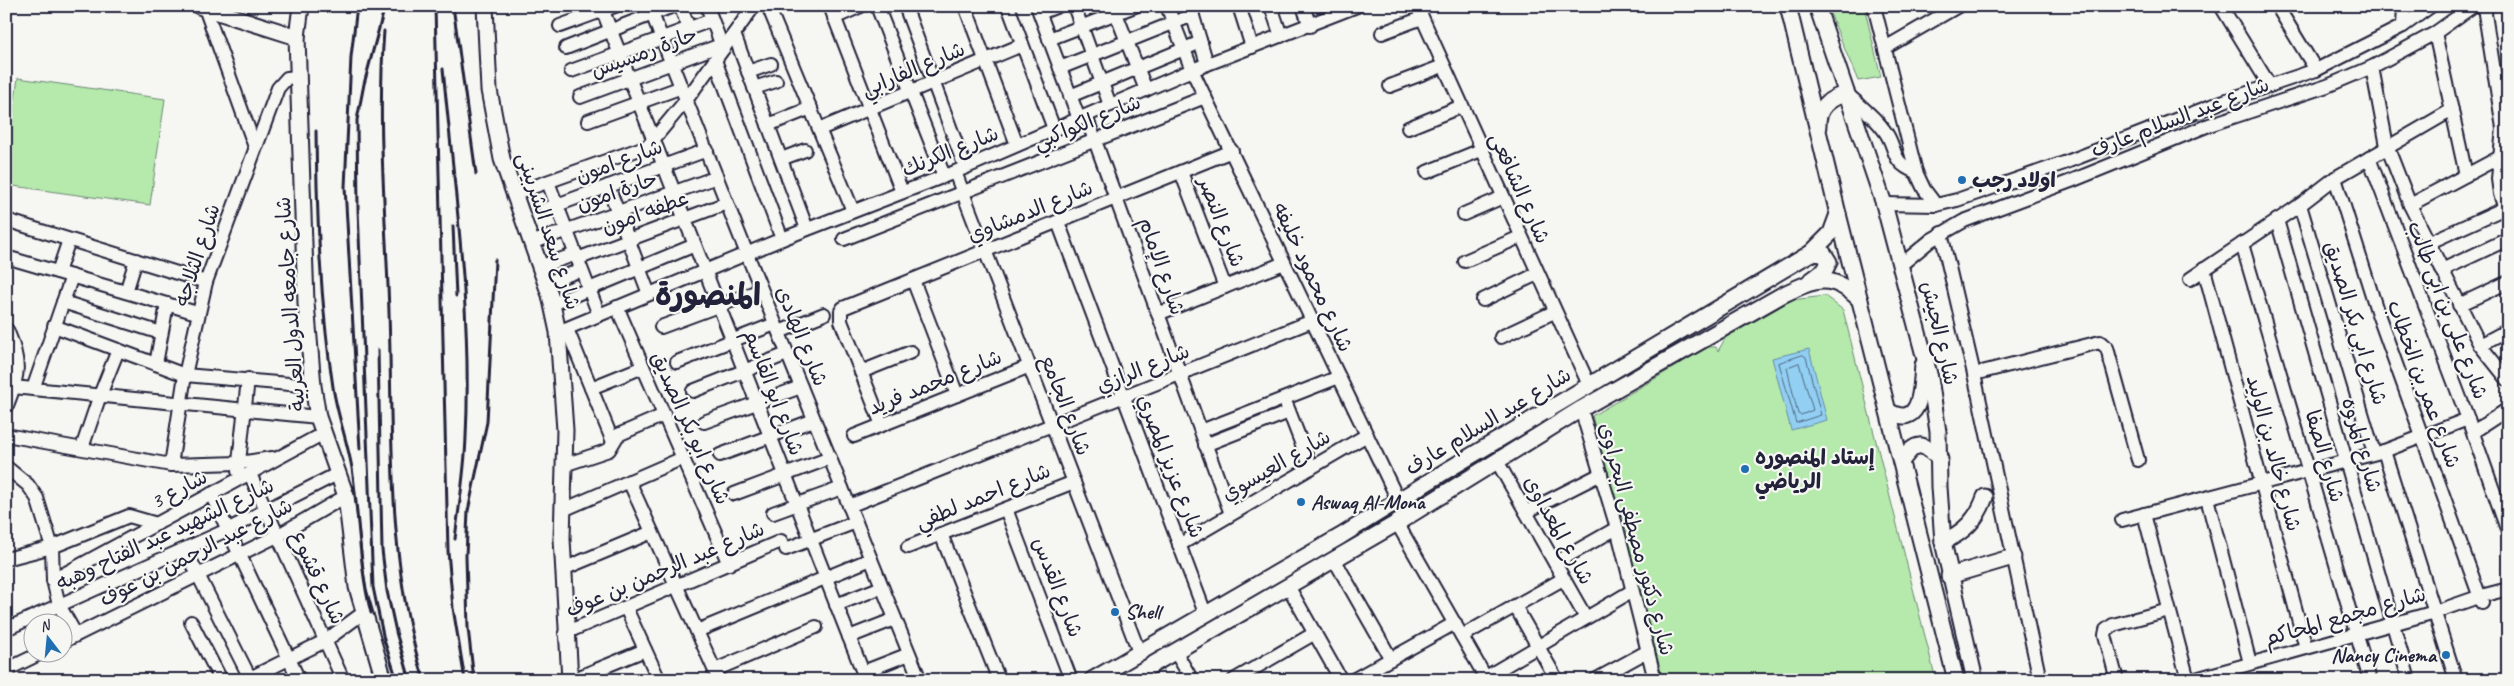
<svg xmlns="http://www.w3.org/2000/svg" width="2514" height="686" font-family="Caveat,'Playpen Sans Arabic',sans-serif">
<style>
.green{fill:#b5eaac;stroke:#6c8674}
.water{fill:#92cff2;stroke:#658aa9}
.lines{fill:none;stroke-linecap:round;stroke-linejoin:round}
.shore{stroke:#4f6784;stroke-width:1}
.minor-casing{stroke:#22223b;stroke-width:16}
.major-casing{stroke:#22223b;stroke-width:19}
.minor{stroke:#f6f6f2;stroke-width:12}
.major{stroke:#f6f6f2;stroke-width:15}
.rail{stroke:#22223b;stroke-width:3}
.poi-dot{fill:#1f6fb2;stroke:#f6f6f2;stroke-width:2}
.labels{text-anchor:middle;stroke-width:4.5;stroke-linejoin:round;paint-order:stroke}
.street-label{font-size:21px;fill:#22223b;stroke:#f6f6f2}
.poi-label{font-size:21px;font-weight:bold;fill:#22223b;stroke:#f6f6f2;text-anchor:start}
.town-label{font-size:31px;font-weight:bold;fill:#22223b;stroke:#f6f6f2}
</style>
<rect width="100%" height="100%" fill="#f6f6f2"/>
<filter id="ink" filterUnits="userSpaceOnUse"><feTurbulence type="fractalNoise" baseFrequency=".02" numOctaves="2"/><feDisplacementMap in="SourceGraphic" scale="10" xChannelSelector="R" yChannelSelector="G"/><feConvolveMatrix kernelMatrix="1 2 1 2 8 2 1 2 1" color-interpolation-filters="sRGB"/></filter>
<g filter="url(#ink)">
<g class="green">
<polygon points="1827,6 1864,6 1881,77 1858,81"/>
<polygon points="18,78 165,99 150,205 6,185 6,161"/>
<polygon points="1825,296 1843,310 1936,680 1662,680 1592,416 1708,347 1716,347 1718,351 1726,337 1792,300"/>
</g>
<polygon class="water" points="1809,349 1827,420 1791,430 1772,358"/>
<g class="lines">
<g class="shore">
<polygon points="1803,355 1806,357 1821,415 1796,423 1779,363"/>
<polygon points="1799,363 1813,410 1801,415 1798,414 1787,368"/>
</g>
<g class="minor-casing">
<g id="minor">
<polyline points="601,6 866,680"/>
<polyline points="649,6 747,254 920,680"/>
<polyline points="680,6 689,28"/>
<polyline points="707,6 723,49"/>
<polyline points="768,6 853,211"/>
<polyline points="830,6 902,192"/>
<polyline points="877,6 944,176"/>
<polyline points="905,6 965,167"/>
<polyline points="965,6 1017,145"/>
<polyline points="1008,6 1054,129"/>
<polyline points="1037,6 1079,119"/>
<polyline points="1074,6 1110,105"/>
<polyline points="1113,6 1146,90"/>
<polyline points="1167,6 1192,70 1398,500"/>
<polyline points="1190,6 1207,64"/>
<polyline points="1239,6 1252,47"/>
<polyline points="1271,6 1281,36"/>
<polyline points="1303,6 1310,26"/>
<polyline points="1417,6 1589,385"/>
<polyline points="1874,6 1916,172 1924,189 1936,205"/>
<polyline points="2221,6 2270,86"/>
<polyline points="2277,6 2316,70"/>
<polyline points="2486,6 2485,14 2503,128 2498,179 2500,194 2508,217"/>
<polyline points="205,8 255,147"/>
<polyline points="1040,13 1058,6"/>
<polyline points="834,18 861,6"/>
<polyline points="560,26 615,6"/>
<polyline points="2403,26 2404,6"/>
<polyline points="1382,33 1422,18"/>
<polyline points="2435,33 2466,175"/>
<polyline points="734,34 807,229"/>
<polyline points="1049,39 1135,6"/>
<polyline points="566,48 673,6"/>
<polyline points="1885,48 1958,6"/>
<polyline points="715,60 782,239"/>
<polyline points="2372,67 2387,146 2410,205 2480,345 2508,380"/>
<polyline points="1060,68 1193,15"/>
<polyline points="571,71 712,20"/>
<polyline points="748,72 771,64"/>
<polyline points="1390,86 1443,66"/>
<polyline points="754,88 776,81"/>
<path d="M1847,94c12,11 27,22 37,36 14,18 5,32 32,42"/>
<polyline points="1070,96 1201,42"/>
<polyline points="580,97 721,45"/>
<polyline points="1086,116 1231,514"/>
<polyline points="588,121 682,87"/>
<polyline points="768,125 811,108"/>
<polyline points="1408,128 1462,106"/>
<polyline points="820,129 1022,45"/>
<polyline points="2369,158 2468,419 2508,532"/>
<polyline points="781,159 805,150"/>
<polyline points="955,172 1139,652"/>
<polyline points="1181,172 1225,287"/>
<polyline points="1427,172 1481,150"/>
<polyline points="2335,178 2378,314 2482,603"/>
<polyline points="548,182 599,315"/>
<polyline points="608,186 649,294"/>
<polyline points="513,194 648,146 687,99 754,6"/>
<polyline points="1884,204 1936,205 1957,200 2064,163 2224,101 2316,70 2403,26 2431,6"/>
<polyline points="2300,205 2374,453"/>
<polyline points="2410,205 2502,156"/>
<polyline points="546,209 707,150"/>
<polyline points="1464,214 1503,197"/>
<polyline points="6,220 206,282"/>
<polyline points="2277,220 2409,680"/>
<polyline points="1058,222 1205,613"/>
<polyline points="1941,233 1974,374 2040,680"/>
<polyline points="844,239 1205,97"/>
<polyline points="531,243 717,177"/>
<polyline points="2428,243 2505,208"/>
<polyline points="2242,244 2370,680"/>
<polyline points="6,257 197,313"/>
<polyline points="577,259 727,203"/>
<polyline points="1465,261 1520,237"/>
<polyline points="1902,264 1931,240 1964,221 2071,181 2209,125 2327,86 2372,67 2435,33 2473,6"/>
<polyline points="539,267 576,254"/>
<polyline points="2204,269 2306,648"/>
<polyline points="2442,270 2508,239"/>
<polyline points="58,272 69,240"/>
<polyline points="2190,279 2300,205 2335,178 2452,110"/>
<polyline points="913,280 957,395"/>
<polyline points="546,283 581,270"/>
<polyline points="126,292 136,260"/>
<polyline points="1483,300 1537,274"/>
<polyline points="63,302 161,333"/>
<polyline points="553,304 695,245"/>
<polyline points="2459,305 2508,282"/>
<polyline points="617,307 729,564"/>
<polyline points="1158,314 1284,263"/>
<polyline points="54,326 185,375 313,386"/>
<polyline points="661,327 761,290"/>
<polyline points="567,329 613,442"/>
<polyline points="558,332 782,239 955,172 1192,70 1357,6"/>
<polyline points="779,332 824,314"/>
<polyline points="1501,337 1554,312"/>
<polyline points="2480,345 2508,330"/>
<polyline points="677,362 775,324"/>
<polyline points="156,364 167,304"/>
<polyline points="861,372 911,352"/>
<polyline points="1974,374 2100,342 2107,348 2138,460"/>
<polyline points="13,387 318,417"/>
<polyline points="591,388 643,367"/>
<polyline points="33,389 72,276"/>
<polyline points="693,391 787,354"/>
<polyline points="1287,406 1311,468"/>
<polyline points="1581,409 1617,528 1655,680"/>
<polyline points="704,422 801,387"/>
<polyline points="882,425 841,321 841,311 843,308 1232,151"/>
<polyline points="1201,431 1339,377"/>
<polyline points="2473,432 2508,409"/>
<polyline points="6,435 171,465 239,463 272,458"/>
<polyline points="854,436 1030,366"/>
<polyline points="1205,445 1289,412"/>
<polyline points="82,448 100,395 118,350"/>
<polyline points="2384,451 2456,680"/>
<polyline points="720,455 814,420"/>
<polyline points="1497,461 1586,618"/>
<polyline points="171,465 185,375 206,282 278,88 287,78 298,77"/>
<polyline points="564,465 609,450 618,435 664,415"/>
<polyline points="6,467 28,485 37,498 52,547 53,580 59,605 76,635"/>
<polyline points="238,471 248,379"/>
<polyline points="250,474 343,680"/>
<polyline points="629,481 719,680"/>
<polyline points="211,494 299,680"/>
<polyline points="734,494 830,458"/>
<polyline points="2207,498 2250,663"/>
<polyline points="849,506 1312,321"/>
<polyline points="1006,509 1071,680"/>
<polyline points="563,510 683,458"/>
<polyline points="1526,512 1601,474"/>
<polyline points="773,513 842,488"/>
<polyline points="2144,514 2188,680"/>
<polyline points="2122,520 2384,451 2468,419"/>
<polyline points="1397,523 1487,680"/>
<polyline points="941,534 999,680"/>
<polyline points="1179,545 1367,435"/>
<polyline points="908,547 1074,482"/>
<polyline points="185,549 251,680"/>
<polyline points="786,549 856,522"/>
<polyline points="6,559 52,547 129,516 157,524"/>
<polyline points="1334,559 1391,659"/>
<polyline points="1555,563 1617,528"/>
<polyline points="563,569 652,532"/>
<polyline points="53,580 324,433"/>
<polyline points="1288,586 1341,680"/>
<polyline points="836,605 882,587"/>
<polyline points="1515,606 1557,680"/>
<polyline points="626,608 659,680"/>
<polyline points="191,622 221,680"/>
<polyline points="6,629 227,530 339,473"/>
<polyline points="697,631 871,559"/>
<polyline points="565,633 781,541"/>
<polyline points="1462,636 1563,579"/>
<polyline points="849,637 895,619"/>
<polyline points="62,642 277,536 346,496"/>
<polyline points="1175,651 1192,680"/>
<polyline points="6,670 39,654"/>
<polyline points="715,670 816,627"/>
<polyline points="863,672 909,654"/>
<polyline points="246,680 325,641 363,613"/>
<polyline points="572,680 645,650"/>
<polyline points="1234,680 1315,633"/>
<polyline points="1353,680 1455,623"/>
<polyline points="1481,680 1632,591"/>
<polyline points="1595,680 1648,651"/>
<polyline points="2117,680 2105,635 2106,630 2113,625 2169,610"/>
<polyline points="2192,680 2435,612 2481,596 2508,589"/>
<polyline points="2506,680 2508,678"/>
</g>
</g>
<g class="major-casing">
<g id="major">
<polyline points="199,6 297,37"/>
<polyline points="301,6 297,37 306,303 313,386 318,417 346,496 357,587 384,680"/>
<polyline points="485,6 489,90 502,159 550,295 558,332 565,430 562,539 570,680"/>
<polyline points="1788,6 1838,214 1956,680"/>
<polyline points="1817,6 1884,204 1930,378 1938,432 1939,487 1943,542 1975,680"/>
<path d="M1818,126c-1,-18 12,-29 29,-32"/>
<polyline points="1809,282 1825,270 1829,262 1824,254 1811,253"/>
<path d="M6,331c13,31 12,43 0,73"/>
<path d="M1888,411c35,20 33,-26 35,-46"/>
<path d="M1901,462c16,-22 20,-20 39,-3"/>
<path d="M1943,542c21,-10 34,-22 42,-45"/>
<polyline points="1949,576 2013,557"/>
<polyline points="1092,680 1341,536 1449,469 1811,253 1831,233 1838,214"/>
<path d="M1126,680l271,-157 184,-114 201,-114c33,-16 50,-23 78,5"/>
</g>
</g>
<use href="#minor" class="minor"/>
<use href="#major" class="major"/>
<g class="rail">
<polyline points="357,6 351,57 345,187 360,449"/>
<polyline points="385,6 364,84 357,120 358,209 373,587 384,640 397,680"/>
<polyline points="435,6 448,551 453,608 465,680"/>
<polyline points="453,6 476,174"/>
<path d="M384,31c-7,93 2,188 5,281 4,124 -3,248 35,368"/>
<path d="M443,69c12,123 29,245 23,368 -1,34 -7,68 -11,102"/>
<path d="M316,131c1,85 4,171 17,256 4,27 14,53 19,81 7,48 7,98 19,145"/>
<polyline points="453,226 456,296"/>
<polyline points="378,350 382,550 387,591 396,632 410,680"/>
<polyline points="474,680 468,628 466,556 468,511 487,422 495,260"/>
</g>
</g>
</g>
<g class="poi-dot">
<circle cx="1962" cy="180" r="5"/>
<circle cx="1745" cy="469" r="5"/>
<circle cx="1301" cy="502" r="5"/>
<circle cx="1115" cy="612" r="5"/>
<circle cx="2446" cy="655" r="5"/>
</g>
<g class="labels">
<g class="street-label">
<text transform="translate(644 52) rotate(-20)" y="7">حارة رمسيس</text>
<text transform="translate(913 69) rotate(-23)" y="7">شارع الفارابي</text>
<text transform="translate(2180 117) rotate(-21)" y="7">شارع عبد السلام عارف</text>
<text transform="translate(1087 122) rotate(-22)" y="7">شارع الكواكبي</text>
<text transform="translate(950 151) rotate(-22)" y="7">شارع الكرنك</text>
<text transform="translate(619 161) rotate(-20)" y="7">شارع امون</text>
<text transform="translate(1520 188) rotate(66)" y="7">شارع الشافعى</text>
<text transform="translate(617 191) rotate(-19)" y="7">حارة امون</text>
<text transform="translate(1030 211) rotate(-22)" y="7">شارع الدمشاوي</text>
<text transform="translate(645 212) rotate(-20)" y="7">عطفه امون</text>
<text transform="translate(1222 222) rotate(69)" y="7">شارع النصر</text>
<text transform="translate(549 231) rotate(72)" y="7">شارع سعد الشربينى</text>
<text transform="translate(197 255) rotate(-72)" y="7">شارع الثلاجه</text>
<text transform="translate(1162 266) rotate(71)" y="7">شارع الإمام</text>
<text transform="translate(1313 277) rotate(65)" y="7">شارع محمود خليفه</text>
<text transform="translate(290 304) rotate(-94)" y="7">شارع جامعه الدول العربية</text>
<text transform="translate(2448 310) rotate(69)" y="7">شارع على بن ابى طالب</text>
<text transform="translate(2356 323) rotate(73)" y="7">شارع ابى بكر الصديق</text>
<text transform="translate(1940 333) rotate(77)" y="7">شارع الجيش</text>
<text transform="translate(802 336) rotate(68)" y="7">شارع الهادى</text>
<text transform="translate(1143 368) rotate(-22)" y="7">شارع الرازي</text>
<text transform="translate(935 382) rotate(-22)" y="7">شارع محمد فريد</text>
<text transform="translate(2424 384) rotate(70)" y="7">شارع عمر بن الخطاب</text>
<text transform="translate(774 392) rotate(69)" y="7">شارع ابو القاسم</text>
<text transform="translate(1066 405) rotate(69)" y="7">شارع الجامع</text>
<text transform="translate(1488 421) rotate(-31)" y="7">شارع عبد السلام عارف</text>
<text transform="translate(691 428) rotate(66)" y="7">شارع ابو بكر الصديق</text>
<text transform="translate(2362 445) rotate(74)" y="7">شارع المروه</text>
<text transform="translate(2274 453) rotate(75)" y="7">شارع خالد بن الوليد</text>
<text transform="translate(2325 456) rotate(74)" y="7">شارع الصفا</text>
<text transform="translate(1276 465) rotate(-30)" y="7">شارع العيسوي</text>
<text transform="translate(1171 466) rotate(69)" y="7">شارع عزيز المصري</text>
<text transform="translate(179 489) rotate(-28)" y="7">شارع 3</text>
<text transform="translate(983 496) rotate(-22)" y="7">شارع احمد لطفي</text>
<text transform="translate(1559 530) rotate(61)" y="7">شارع المعداوى</text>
<text transform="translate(165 534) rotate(-25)" y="7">شارع الشهيد عبد الفتاح وهبه</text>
<text transform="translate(1637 539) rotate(75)" y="7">شارع دكتور مصطفى البحراوى</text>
<text transform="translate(196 552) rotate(-27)" y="7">شارع عبد الرحمن بن عوف</text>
<text transform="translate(665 569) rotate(-23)" y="7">شارع عبد الرحمن بن عوف</text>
<text transform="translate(318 577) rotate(65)" y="7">شارع قشوع</text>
<text transform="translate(1058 587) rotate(69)" y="7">شارع القدس</text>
<text transform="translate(2345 616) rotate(-16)" y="7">شارع مجمع المحاكم</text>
</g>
<g class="poi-label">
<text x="1972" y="187">اولاد رجب</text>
<text x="1755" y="464">إستاد المنصوره<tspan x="1755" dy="24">الرياضي</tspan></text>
<text x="1311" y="509">Aswaq Al-Mona</text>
<text x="1125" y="619">Shell</text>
<text x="2436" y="662" text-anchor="end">Nancy Cinema</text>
</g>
<g class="town-label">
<text x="708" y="305">المنصورة</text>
</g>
</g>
<rect width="2514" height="686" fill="none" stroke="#f6f6f2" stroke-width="25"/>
<rect x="12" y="12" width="2489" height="661" fill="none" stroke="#22223b" stroke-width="2" filter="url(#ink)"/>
<g transform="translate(48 638) rotate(344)"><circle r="24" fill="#f6f6f2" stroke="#a1a1a9"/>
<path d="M0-4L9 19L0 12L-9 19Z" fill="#1f6fb2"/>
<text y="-8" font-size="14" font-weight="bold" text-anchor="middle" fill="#22223b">N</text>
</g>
</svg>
